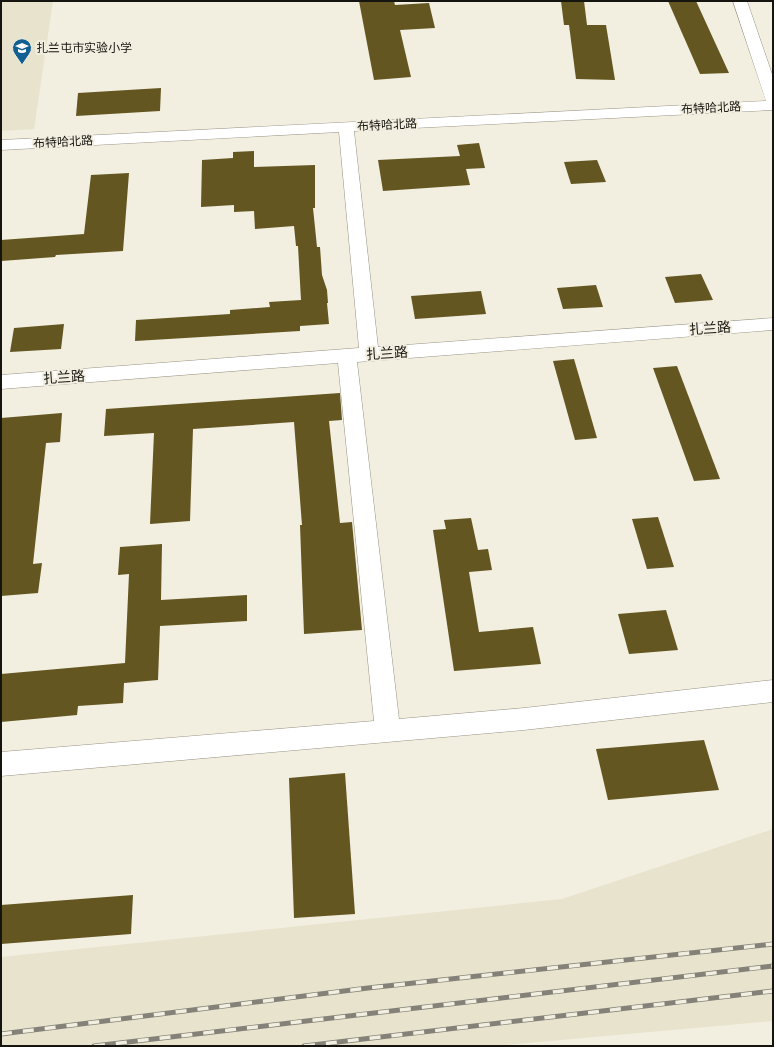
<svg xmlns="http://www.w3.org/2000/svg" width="774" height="1047" font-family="'Source Sans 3','Noto Sans SC',sans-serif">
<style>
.built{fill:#e8e3cd}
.building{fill:#635621}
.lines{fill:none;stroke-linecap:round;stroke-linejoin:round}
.street-casing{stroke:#969385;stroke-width:1}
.street{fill:#fff;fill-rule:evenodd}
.rail-casing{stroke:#848278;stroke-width:5}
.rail{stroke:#f2eee0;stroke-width:3.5;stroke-dasharray:11;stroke-linecap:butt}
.labels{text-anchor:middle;stroke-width:4;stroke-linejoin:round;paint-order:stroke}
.far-poi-label{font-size:12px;fill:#15140f;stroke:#f2eee0;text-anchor:start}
.far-street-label{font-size:12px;fill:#15140f;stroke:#f2eee0}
.street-label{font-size:14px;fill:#15140f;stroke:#f2eee0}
</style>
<rect width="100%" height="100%" fill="#f2eee0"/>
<g class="built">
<polygon points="1,1 53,1 34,129 1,131"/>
<polygon points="773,829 773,1021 495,1046 1,1046 1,957 562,899"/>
</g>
<g class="building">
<polygon points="359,1 394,1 395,5 429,3 435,28 400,30 411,77 374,80"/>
<polygon points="561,1 584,1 587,25 564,25"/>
<polygon points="668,1 696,1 729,73 700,74"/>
<polygon points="569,25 606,25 615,80 576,79"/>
<polygon points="161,88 160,111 76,116 78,93"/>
<polygon points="479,143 485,168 466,169 470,185 383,191 378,160 460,156 457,145"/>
<polygon points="254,151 254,167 315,165 315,208 313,208 317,247 320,247 322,275 327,290 328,303 327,303 329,324 300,326 300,331 135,341 136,320 230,314 230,310 270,307 269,302 301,300 298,246 296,246 294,226 255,229 254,211 234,212 234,205 201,207 202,160 233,158 233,152"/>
<polygon points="597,160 606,182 571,184 564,162"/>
<polygon points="129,173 123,251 56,255 55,257 1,261 1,240 84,234 91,175"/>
<polygon points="701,274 713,300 675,303 665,277"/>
<polygon points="596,285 603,307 563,309 557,288"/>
<polygon points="481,291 486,314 415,319 411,296"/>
<polygon points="64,324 61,349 10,352 14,328"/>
<polygon points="574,359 597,438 575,440 553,361"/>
<polygon points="677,366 720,479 694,481 653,368"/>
<polygon points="340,393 342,420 329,421 340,523 352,522 362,630 304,634 300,525 302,525 294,422 193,429 190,521 150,524 154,433 104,436 106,409"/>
<polygon points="62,413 60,442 46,443 33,564 42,563 38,593 1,596 1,418"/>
<polygon points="658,517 674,567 647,569 632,519"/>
<polygon points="471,518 478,550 488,549 492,570 469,572 479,632 533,627 541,664 454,671 433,530 446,529 444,520"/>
<polygon points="162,544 161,600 247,595 247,621 160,626 158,680 124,683 123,703 78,706 77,715 1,722 1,674 125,663 129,574 118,575 120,547"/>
<polygon points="666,610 678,650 629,654 618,614"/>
<polygon points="704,740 719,790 608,800 596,749"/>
<polygon points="345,773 355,914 294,918 289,778"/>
<polygon points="133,895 131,934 1,944 1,905"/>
</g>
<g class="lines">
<g class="street-casing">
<polygon id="street" points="733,1 747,1 773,77 773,110 354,131 378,347 773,318 773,330 357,362 399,719 524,708 773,680 773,702 524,730 1,776 1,752 374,721 338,363 1,389 1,375 359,348 339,132 1,150 1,140 766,101"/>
</g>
<use href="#street" class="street"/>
<g class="rail-casing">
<g id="rail">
<polyline points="1,1034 368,988 773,944"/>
<polyline points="94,1046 773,966"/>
<polyline points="304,1046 773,991"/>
</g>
</g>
<use href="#rail" class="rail"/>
</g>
<defs>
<g id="school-pin" transform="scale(1)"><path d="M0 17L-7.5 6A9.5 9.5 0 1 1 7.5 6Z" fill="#135f92" stroke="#f2eee0"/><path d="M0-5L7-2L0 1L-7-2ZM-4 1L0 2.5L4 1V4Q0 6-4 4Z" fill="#fff"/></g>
</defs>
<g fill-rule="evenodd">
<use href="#school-pin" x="22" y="48"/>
</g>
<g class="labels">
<g class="far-poi-label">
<text x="36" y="52">扎兰屯市实验小学</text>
</g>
<g class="far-street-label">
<text transform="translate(711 108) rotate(-3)" y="4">布特哈北路</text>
<text transform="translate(387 125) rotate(-3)" y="4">布特哈北路</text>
<text transform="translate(63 142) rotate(-3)" y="4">布特哈北路</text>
</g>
<g class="street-label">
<text transform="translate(710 328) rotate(-4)" y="5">扎兰路</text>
<text transform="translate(387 353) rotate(-4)" y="5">扎兰路</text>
<text transform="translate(64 377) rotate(-4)" y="5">扎兰路</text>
</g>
</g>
<rect width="774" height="1047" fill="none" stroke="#15140f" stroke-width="4"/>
</svg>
